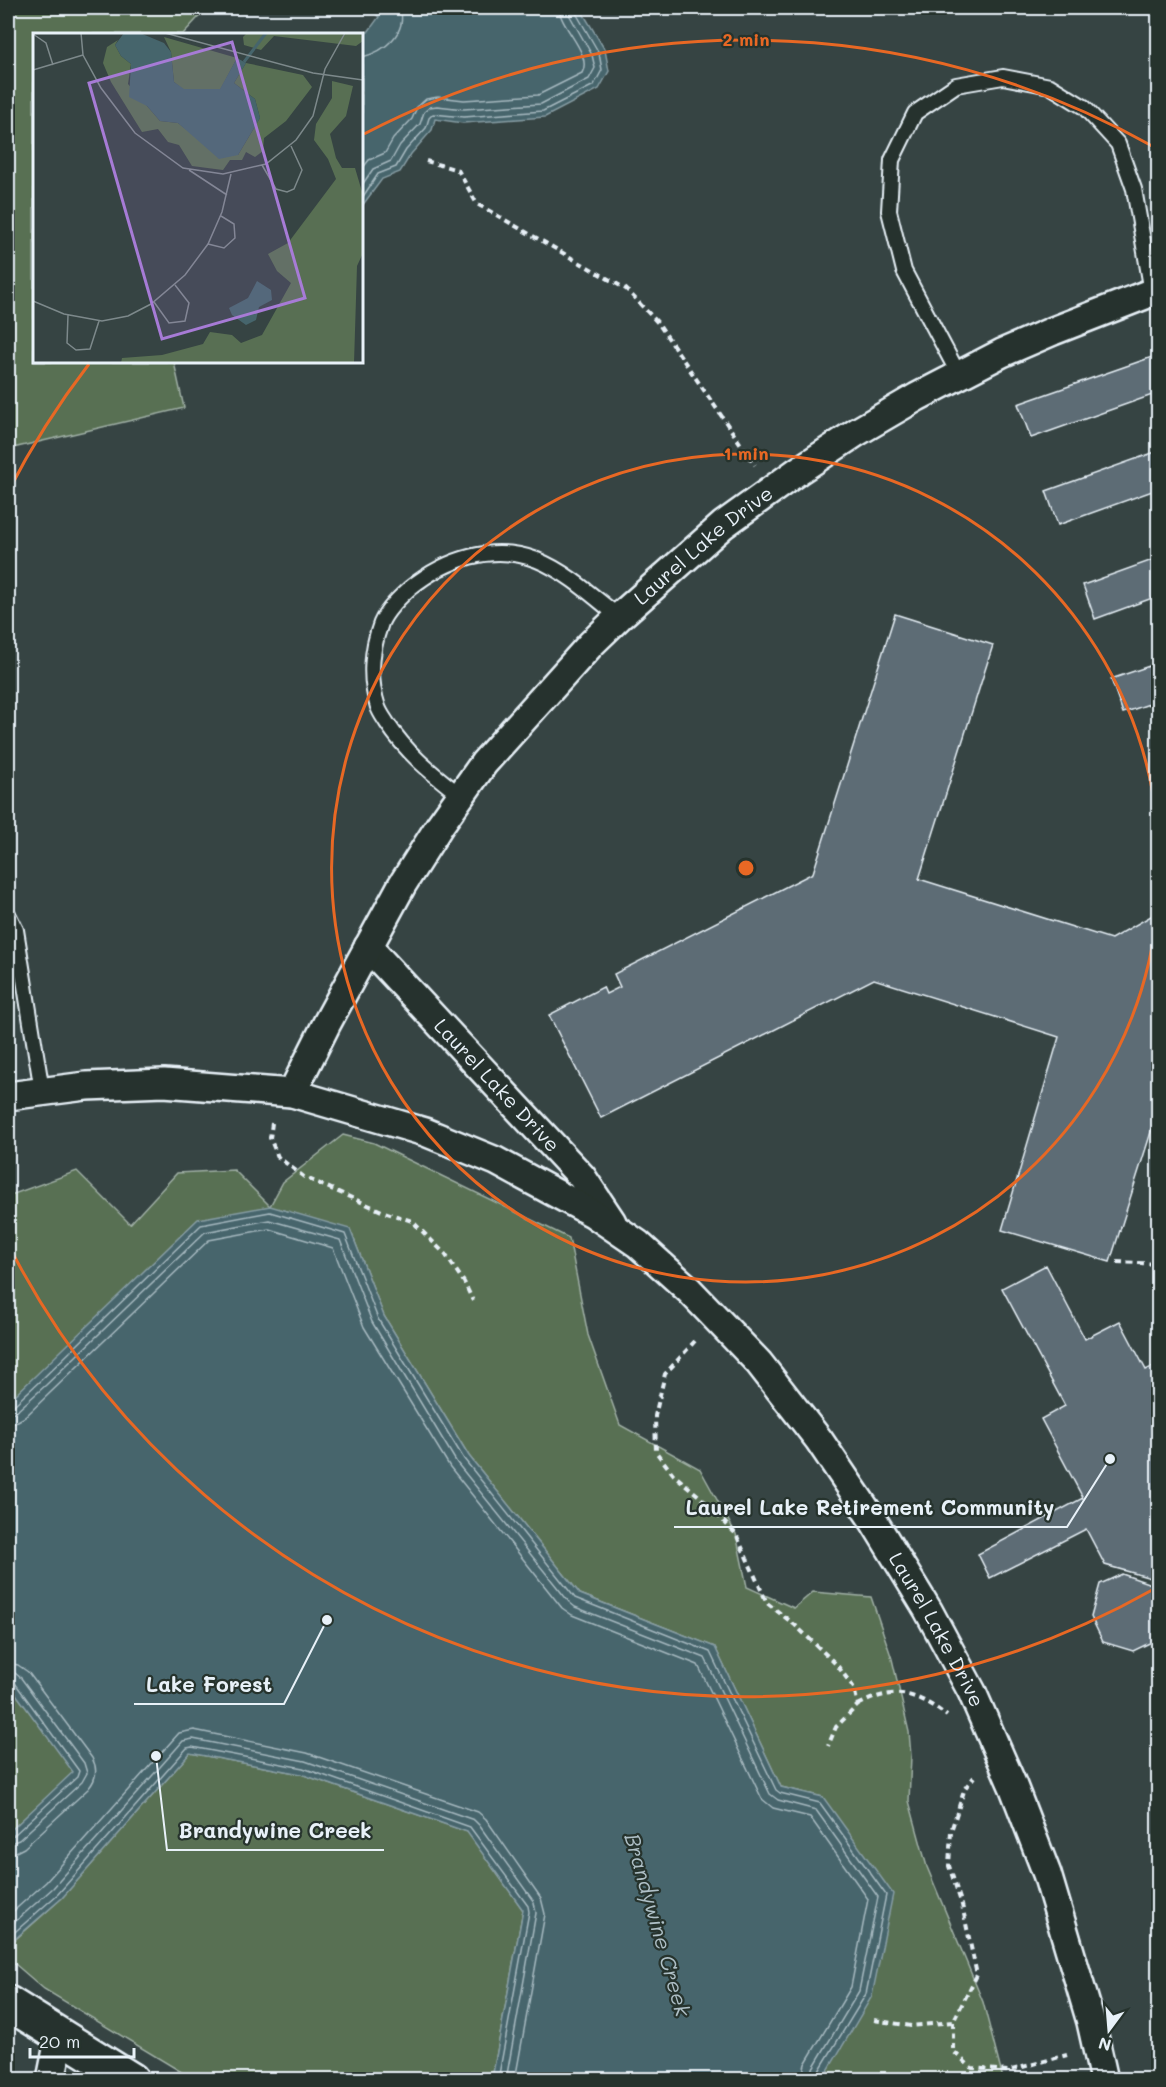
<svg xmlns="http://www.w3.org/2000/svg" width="1166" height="2087" font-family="Mali,sans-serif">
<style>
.green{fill:#586f53;stroke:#a0b0a6;stroke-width:1.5}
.water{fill:#46656c;stroke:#879da4;stroke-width:1.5}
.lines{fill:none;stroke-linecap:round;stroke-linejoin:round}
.shore{stroke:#a7b9c0;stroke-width:1.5}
.building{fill:#5d6c75;stroke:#e8f1f8;stroke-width:1.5}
.service-casing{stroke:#e8f1f8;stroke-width:18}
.minor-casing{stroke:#e8f1f8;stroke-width:32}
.tertiary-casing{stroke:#e8f1f8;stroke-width:38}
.path{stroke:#e8f1f8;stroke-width:4;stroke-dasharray:6 4.5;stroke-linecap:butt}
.service{stroke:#26332d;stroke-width:14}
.minor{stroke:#26332d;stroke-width:27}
.tertiary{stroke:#26332d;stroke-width:33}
.ring{fill:none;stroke:#e86824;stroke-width:3}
.labels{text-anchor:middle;stroke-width:4.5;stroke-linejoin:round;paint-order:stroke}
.street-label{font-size:20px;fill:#e8f1f8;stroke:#26332d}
.water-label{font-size:21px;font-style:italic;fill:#afc0c7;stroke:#26332d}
.inset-river{fill:none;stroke:#46656c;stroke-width:3}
.inset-road{fill:none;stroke:#7d898b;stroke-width:1.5}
.view{fill:#a77bd6;fill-opacity:0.15;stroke:#a77bd6;stroke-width:3}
.inset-edge{fill:none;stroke:#e8f1f8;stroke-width:3}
.centre{fill:#e86824;stroke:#26332d;stroke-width:3}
.ring-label{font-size:18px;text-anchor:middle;font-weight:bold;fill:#e86824;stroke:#26332d;stroke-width:4.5;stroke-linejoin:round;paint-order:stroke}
.leader{fill:none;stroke:#e8f1f8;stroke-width:2}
.callout-dot{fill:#e8f1f8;stroke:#26332d;stroke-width:2}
.callout-label{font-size:21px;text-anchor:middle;font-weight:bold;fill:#e8f1f8;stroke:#26332d;stroke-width:4.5;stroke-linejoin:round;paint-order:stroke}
</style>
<rect width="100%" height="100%" fill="#364443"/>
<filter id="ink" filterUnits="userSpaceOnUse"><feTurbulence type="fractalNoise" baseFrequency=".0167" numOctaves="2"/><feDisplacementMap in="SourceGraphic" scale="12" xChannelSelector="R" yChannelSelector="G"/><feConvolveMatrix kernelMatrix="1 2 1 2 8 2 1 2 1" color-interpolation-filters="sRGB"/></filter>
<g filter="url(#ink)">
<g class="green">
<polygon points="8,8 207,8 183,34 34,34 34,362 174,362 184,408 13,448 8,452"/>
<polygon points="343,1135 374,1143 569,1238 588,1335 620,1425 700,1469 736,1534 747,1587 794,1608 813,1592 871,1597 892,1659 909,1732 911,1756 909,1801 927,1867 983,2002 1003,2079 823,2079 823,1797 781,1787 715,1647 580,1594 469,1456 384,1316 350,1229 37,1375 8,1402 8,1196 77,1171 130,1224 177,1173 234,1170 270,1206 283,1182"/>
<polygon points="8,1683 74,1772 8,1833"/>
<polygon points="190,1753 301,1774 468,1832 523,1910 492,2079 193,2079 44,1989 8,1958 8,1946 62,1898"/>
</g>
<g class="water">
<polygon points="368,8 580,8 605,50 609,71 599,89 545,117 463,123 435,119 432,130 411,154 400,172 382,179 362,206 362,34 357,34 368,32 379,17"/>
<polygon points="270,1206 350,1229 384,1316 469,1456 580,1594 715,1647 781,1787 823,1797 893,1894 872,1996 823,2079 492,2079 523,1910 467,1832 301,1774 190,1753 62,1898 8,1945 8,1833 73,1772 8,1683 8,1402 198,1219"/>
</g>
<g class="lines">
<g class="shore">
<path d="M362,57c22,-5 46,-24 38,-49"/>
<path d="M362,169l7,-9 16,-7 8,-14 19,-20 5,-12 9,-8 12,-2 26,3 74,-5 44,-22c11,-19 -22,-45 -23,-65"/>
<polyline points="362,185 373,169 391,161 400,145 420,124 424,112 430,107 437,106 464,109 541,104 589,79 595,68 592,55 570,16 568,8"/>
<polyline points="362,198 378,174 396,167 406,150 426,128 429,118 433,114 464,117 543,111 594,85 602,70 599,53 576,13 575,8"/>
<polyline points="8,1406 14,1405 41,1380 201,1225 270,1212 345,1234 378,1319 464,1459 575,1598 710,1652 776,1790 780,1793 820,1803 886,1895 866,1994 819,2071 818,2080"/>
<polyline points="8,1414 17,1411 46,1385 205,1232 269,1220 340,1240 372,1322 457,1463 569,1602 575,1607 705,1658 770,1794 778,1800 816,1810 878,1897 859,1991 813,2068 810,2080"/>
<polyline points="8,1423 16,1422 25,1417 209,1240 269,1229 333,1248 364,1327 450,1467 562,1608 572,1615 698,1665 762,1799 773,1808 810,1817 868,1899 851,1987 805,2064 801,2080"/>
<path d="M8,1663l10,2 10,7 64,86c6,11 4,22 -4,31l-64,59 -8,4 -8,1"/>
<polyline points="8,1672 15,1673 21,1678 84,1763 87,1773 82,1782 19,1840 8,1844"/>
<polyline points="8,1680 15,1683 79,1771 77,1777 14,1835 8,1837"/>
<polyline points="8,1916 46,1882 179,1733 194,1730 307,1753 478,1812 486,1819 541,1898 545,1914 515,2080"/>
<polyline points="8,1928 53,1888 183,1741 193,1739 305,1761 474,1820 479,1825 534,1902 536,1913 506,2080"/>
<polyline points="8,1938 58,1894 187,1748 192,1747 303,1768 470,1827 528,1906 529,1912 498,2080"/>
</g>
</g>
<g class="building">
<polygon points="1155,356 1158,365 1158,393 1031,438 1018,404"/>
<polygon points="1158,451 1158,489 1058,525 1046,491"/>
<polygon points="1158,558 1158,596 1095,619 1083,585"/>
<polygon points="895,614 993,645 919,879 1111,939 1158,912 1158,1110 1110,1262 1002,1230 1059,1037 874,979 601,1118 549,1015 603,987 606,994 620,987 614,974 813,873"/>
<polygon points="1158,663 1158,701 1123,713 1111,679"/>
<polygon points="1046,1265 1085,1339 1120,1321 1146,1370 1158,1364 1158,1580 1105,1565 1086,1529 990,1578 978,1554 1083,1498 1041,1419 1065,1406 1002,1288"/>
<polygon points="1122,1574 1154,1585 1158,1595 1158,1639 1133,1651 1103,1642 1091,1617 1100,1584"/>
</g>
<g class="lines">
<g class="service-casing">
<g id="service">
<polyline points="959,375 904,271 889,211 892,160 915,113 956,85 1003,77 1050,86 1084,107 1118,144 1134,189 1152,292"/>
<path d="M461,796c-29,-23 -53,-41 -74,-73 -3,-5 -7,-10 -9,-16 -9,-27 -7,-57 3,-84 6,-14 19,-26 29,-35 36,-29 82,-45 127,-28 30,12 57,37 82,57"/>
<polyline points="8,914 16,930 42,1091"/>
</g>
</g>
<g class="minor-casing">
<g id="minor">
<path id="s1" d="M368,947l214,230 30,45"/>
<path id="s2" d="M292,1093l35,-70 75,-138 38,-60 44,-62 107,-119 28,-27 104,-92 75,-54 59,-39 60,-35 85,-44 51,-22 105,-41"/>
<path id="s3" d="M8,1096l78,-10 78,-3 128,10 133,39 71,29 98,53 44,30 51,46 70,73 60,77 54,80 55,90 44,82 41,94 34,88 44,148 13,58"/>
<polyline points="51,2080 60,2035"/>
</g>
</g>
<g class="tertiary-casing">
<polyline id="tertiary" points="8,2003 132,2080"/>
</g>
<g class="path">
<polyline points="426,161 458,170 477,204 626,289 658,323 755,465"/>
<polyline points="272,1123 270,1138 278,1157 304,1177 384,1212 412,1221 445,1254 464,1282 473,1301"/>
<polyline points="1117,1262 1158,1264"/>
<polyline points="695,1341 665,1374 655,1416 656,1452 674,1475 699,1496 736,1534 767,1603 795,1625 837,1665 854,1688 858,1705 836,1727 828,1746"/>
<path d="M858,1705c36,-19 58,-13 89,11"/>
<polyline points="874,2020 911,2026 953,2022 977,1975 962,1905 949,1866 951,1831 965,1788 974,1777"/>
<polyline points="953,2022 953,2051 972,2068 1008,2071 1067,2055"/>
</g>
<use href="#service" class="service"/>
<use href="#minor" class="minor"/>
<use href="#tertiary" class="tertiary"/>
</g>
</g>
<g class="ring">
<path d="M1158 904A414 414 0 1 1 1158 832"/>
<path d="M1154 1589A828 828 0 0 1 8 1244M8 492A828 828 0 0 1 89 364M364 134A828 828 0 0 1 1154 147"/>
</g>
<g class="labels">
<g class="street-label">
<text dy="7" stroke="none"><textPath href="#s2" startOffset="692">Laurel Lake Drive</textPath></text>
<text dy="7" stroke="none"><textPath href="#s1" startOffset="189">Laurel Lake Drive</textPath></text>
<text dy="7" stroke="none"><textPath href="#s3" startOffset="1156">Laurel Lake Drive</textPath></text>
</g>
<g class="water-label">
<text transform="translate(657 1925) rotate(74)" y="7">Brandywine Creek</text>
</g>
</g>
<g transform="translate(33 33)">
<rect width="330" height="330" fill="#364443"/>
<path d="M214,0h116v8l-7,5 -82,-10 -13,14 -17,-5 -1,-8zM131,4l73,21 -17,32h-36l-10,-8 -3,-30zM85,7l-3,5 6,11 10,8 -3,20 19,22 13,15 18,2 34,27 26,5 22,-37 -5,-19 -21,-16 12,-20 57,12 9,12 -26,34 -22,17 -1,13 -8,6 -9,-5 -4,8h-12l-7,10 -31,-4 -13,-21 -11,-3 -10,-13 -16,3 -31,-50 -8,-19 4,-16zM299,48l21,5 -7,30 -16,18 6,24 6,10h13l8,27v58l-6,13 -3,97h-233l1,-5 40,-3 41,-11 7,-12 22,3 9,8 21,-8 29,-52 -14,-12 -9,-17 20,-11 48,-64 -8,-20 -14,-19 2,-16 16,-26z" fill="#586f53"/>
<path d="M91,0h16l24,10 7,9 3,30 10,7h36l17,-31 9,5 -12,20 21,16 5,19 -22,37 -19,4 -41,-36 -18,-2 -13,-15 -18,-9 2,-33 -10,-8 -6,-11zM224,248l14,9 1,10 -13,7 -3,13 -10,5 -14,-10 -3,-7 19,-10z" fill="#46656c"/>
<path class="inset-river" d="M211,29l22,-29"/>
<path class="inset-road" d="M48,0l2,22 18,33 34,45 48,35 40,6 43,-10 30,-24 17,-24 12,-47 20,-36M132,0l148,40 50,7M0,1l13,9 7,22M0,37l50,-15M229,132l14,24 11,3 7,-3 8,-19 -11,-24M156,137l38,25M175,211l16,4 11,-10 -1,-14 -13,-8M0,268l31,13 38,7 26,-5 23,-12 34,-29 23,-31 14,-32 9,-38M121,269l15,21 16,-2 4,-18 -14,-18M35,282l-1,28 9,7 14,-1 9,-28"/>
<path class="view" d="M199,9l73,256 -143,41 -73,-256z"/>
<rect width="330" height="330" class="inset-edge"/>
</g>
<circle cx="746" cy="868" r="9" class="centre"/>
<g class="ring-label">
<text x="746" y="46">2 min</text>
<text x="746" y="460">1 min</text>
</g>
<path class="leader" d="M1110 1459L1067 1527H674M327 1620L284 1704H134M156 1756L167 1850H384"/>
<g class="callout-dot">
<circle cx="1110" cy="1459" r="6"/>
<circle cx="327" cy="1620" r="6"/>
<circle cx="156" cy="1756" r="6"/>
</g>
<g class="callout-label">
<text x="870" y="1515">Laurel Lake Retirement Community</text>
<text x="209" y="1692">Lake Forest</text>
<text x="275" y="1838">Brandywine Creek</text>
</g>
<rect width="1166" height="2087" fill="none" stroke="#26332d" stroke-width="30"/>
<rect x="15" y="15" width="1136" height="2057" fill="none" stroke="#e8f1f8" stroke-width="2" filter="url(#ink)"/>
<g transform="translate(1109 2030) rotate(196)" stroke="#26332d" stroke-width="4.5" paint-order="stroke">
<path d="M0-4.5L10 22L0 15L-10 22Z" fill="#e8f1f8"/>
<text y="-9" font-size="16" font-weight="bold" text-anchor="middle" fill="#e8f1f8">N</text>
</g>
<path d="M30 2048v9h104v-9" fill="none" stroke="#e8f1f8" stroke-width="3"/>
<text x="39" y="2048" font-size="18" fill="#e8f1f8" stroke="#26332d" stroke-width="4.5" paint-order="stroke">20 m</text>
</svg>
